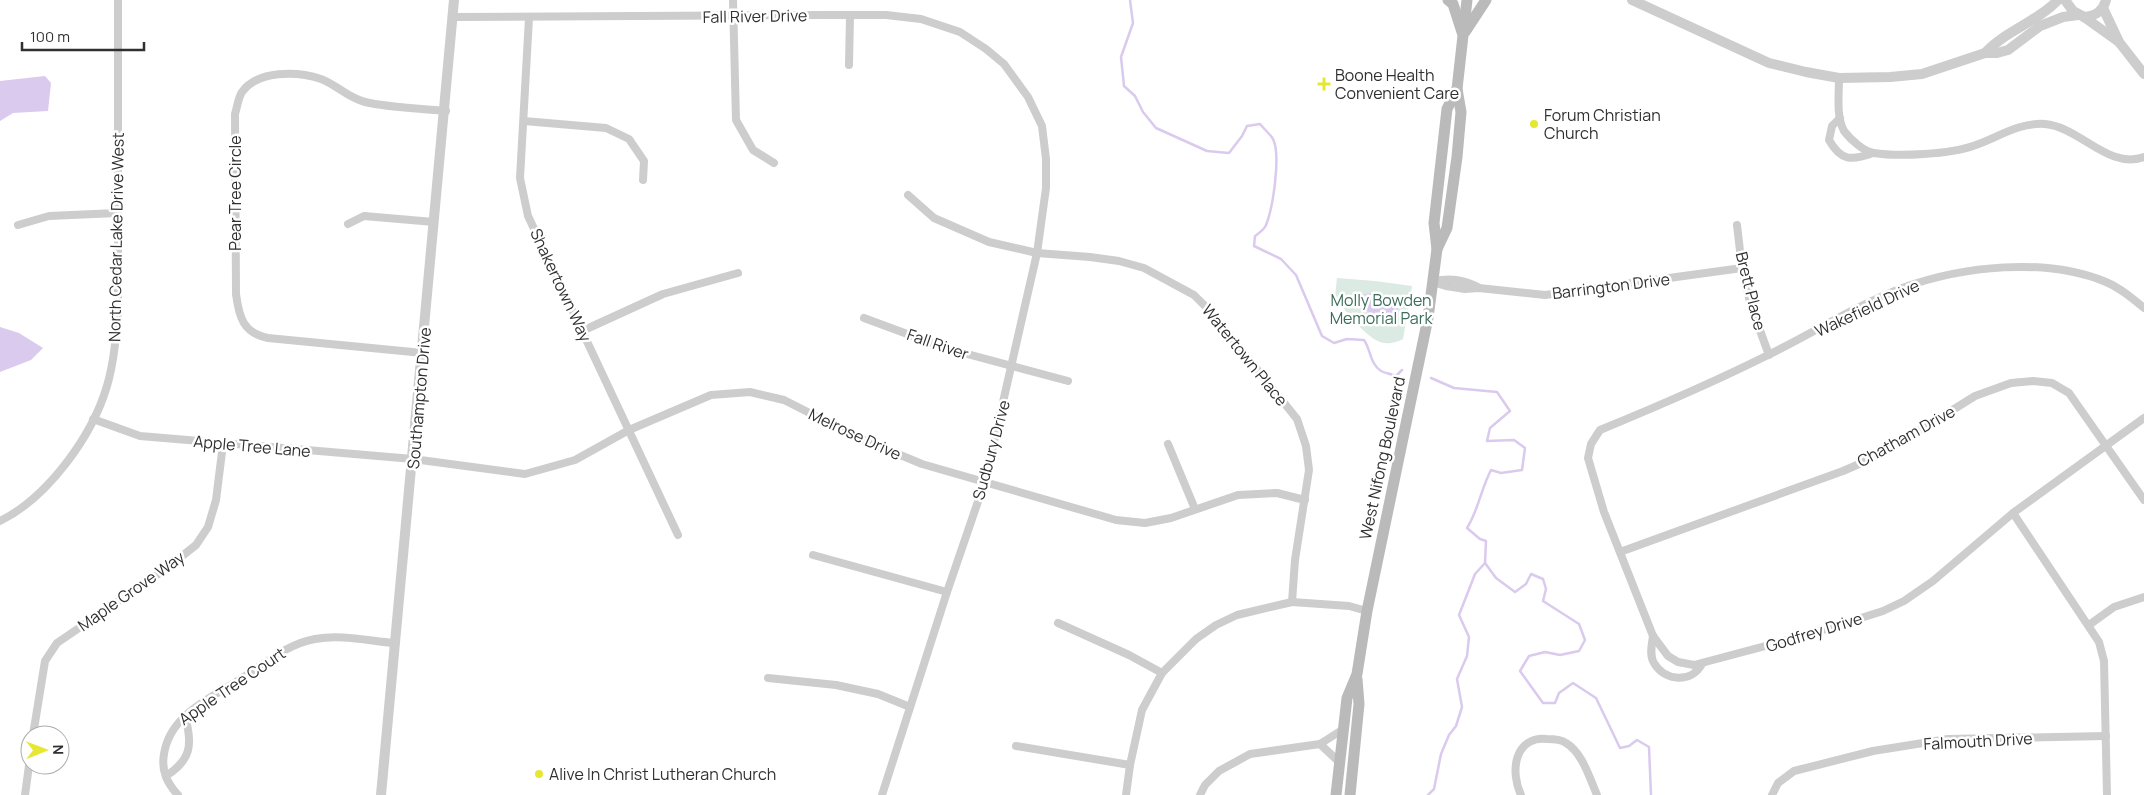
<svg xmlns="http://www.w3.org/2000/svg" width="2144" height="795" font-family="Manrope,sans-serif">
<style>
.green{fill:#dbeae3}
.water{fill:#dacaed}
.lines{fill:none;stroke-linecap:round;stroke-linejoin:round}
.stream{stroke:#dacaed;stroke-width:2.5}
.minor{stroke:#cdcdcd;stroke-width:8}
.tertiary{stroke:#cdcdcd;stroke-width:10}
.secondary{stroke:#bababa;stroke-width:11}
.poi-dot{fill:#e6e732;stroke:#fff;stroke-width:2}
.labels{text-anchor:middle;stroke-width:5;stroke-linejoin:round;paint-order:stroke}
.street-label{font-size:16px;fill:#303030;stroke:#fff}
.poi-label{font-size:16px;fill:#303030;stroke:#fff;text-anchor:start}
.park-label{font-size:16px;fill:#3c6d5a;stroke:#fff}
</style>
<rect width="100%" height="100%" fill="#fff"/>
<path class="green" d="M1337,278l38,3 37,5 -9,53c-6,3 -12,5 -19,4 -16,-2 -39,-33 -49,-46z"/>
<g class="water">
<polygon points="45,76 51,83 48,111 13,113 0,121 0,81"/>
<polygon points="1372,293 1392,297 1398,307 1398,316 1389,323 1379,323 1374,314 1362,309 1359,301 1361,295"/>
<polygon points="0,327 19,333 43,348 31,360 0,372"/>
</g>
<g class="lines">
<g class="stream">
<path d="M1130,0l3,23 -12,34 3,29 11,10 8,16 13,16 51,23 22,2 13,-17 5,-10 13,-2c4,5 10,10 13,15 8,16 0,69 -7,86 -1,4 -7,8 -11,11l-1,10 27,13 15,16 26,61 12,7 13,-4 17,1c7,10 6,24 17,31 4,2 10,3 15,5l6,-6"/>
<polyline points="1485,563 1496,578 1515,592 1526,584 1531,574 1543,579 1546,589 1543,601 1579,624 1585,640 1579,651 1560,655 1545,652 1529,656 1520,671 1543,703 1555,703 1559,693 1573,683 1596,698 1620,748 1629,746 1637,740 1649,747 1651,795"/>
<path d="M1428,795l6,-6 7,-35 8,-19 7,-9 6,-19 -5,-28 10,-23 2,-19 -10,-22 16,-41 10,-11 1,-22 -6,-2 -13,-11c11,-17 14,-39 24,-58l10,3 21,-3 3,-22 -11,-8 -27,1 3,-13 20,-17 -13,-19 -43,-4 -23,-10"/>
</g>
<g class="minor">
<polyline points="733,0 736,120 753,150 774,163"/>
<polyline points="453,17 830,15 886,15 921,19 960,32 986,49 1004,64 1028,97 1042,126 1046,159 1046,188 1037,253 985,481 947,592 882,795"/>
<polyline points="529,18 520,178 528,216 678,535"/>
<polyline points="849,65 850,15"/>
<path d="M1839,78c0,16 -3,39 5,53 6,8 20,21 30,22 24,4 77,1 99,-7 24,-8 46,-24 72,-22 35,3 63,46 99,33"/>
<path d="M1840,118l-8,8 -3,14c12,21 22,21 44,13"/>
<polyline points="524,121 606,128 629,139 644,161 643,180"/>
<polyline points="908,195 934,218 989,242 1037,253 1090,257 1119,261 1144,268 1194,295 1212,313 1297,419 1306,446 1309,470 1295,560 1292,602"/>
<polyline points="348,224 364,216 434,222"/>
<polyline points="18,225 49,216 117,213"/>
<polyline points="1737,225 1742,268 1751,306 1769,355"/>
<path d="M1433,281c17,-3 29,-2 45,6"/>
<polyline points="1432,282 1446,286 1465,289 1479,288 1545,295 1742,268"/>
<path d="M2144,308c-12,-10 -24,-20 -38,-26 -61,-25 -143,-16 -204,6 -47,18 -91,46 -136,68 -54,27 -110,51 -166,74l-9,14 -3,14 16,54 49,124 15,20 10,6 16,3 113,-30 76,-24 21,-10 29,-20 80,-68 131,-95"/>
<polyline points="864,318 945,348 1068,381"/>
<polyline points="582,331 663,294 738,273"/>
<path d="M423,353l-155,-15c-25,-5 -29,-21 -32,-44l-1,-180c2,-6 3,-16 7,-22 16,-22 55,-21 79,-13 16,6 27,19 44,23 26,6 54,6 81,9"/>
<polyline points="93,419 140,436 413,459 525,474 575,460 629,430 711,395 750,392 784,400 857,437 922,464 1116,520 1145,523 1171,518 1238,495 1277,493 1305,500"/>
<polyline points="1168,444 1195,509"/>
<polyline points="2013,513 2099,642 2104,661 2107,795"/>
<path d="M0,521c47,-23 92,-84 107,-135 7,-24 9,-49 11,-75v-311"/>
<polyline points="1620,552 1843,471 1882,454 1975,396 2011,383 2033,381 2052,383 2069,393 2144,500"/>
<polyline points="813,555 947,592"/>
<polyline points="1058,623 1129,655 1162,673"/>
<polyline points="2089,625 2114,607 2144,597"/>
<path d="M1653,636c-1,8 -4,19 1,27 11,19 38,20 48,1"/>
<polyline points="768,678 836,685 878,694 910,707"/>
<polyline points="33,735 45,661 57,643 167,568 196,545 208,527 216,500 223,444"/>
<polyline points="1320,744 1339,762"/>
<polyline points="1016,746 1130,765"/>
<path d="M166,776c25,-16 27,-31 19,-60"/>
<polyline points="25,795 30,758"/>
<path d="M178,795c-11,-12 -17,-24 -14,-41 6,-40 48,-56 78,-76 24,-15 45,-34 73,-39 26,-5 54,2 80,4"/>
<polyline points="1126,795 1130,765 1142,710 1162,673 1196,639 1216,625 1237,615 1292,602 1349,606 1367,611"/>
<polyline points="1200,795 1205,785 1219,771 1250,754 1320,744 1342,730"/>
<path d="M1521,795c-11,-23 -7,-59 26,-56 6,0 14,0 19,4 16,9 24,36 31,52"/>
<polyline points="1772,795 1778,783 1794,771 1873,751 1948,739 2106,736"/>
</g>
<g class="tertiary">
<polyline points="1632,0 1769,63 1806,72 1839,78 1890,77 1922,74 1985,53 1997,53 2008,50 2040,26 2063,17 2078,15"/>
<path d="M2065,0l8,11 11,6c12,-1 19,-6 22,-17"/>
<polyline points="2103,8 2119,42 2144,74"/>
<polyline points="2084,17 2119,42"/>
<path d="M1985,53c20,-22 52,-31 73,-53"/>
<polyline points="381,795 454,0"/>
</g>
<g class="secondary">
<polyline points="1448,0 1453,4 1462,32"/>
<polyline points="1465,32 1486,0"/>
<polyline points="1437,249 1447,228 1457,157 1461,112 1457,89 1467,0"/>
<polyline points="1336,795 1347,698 1357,674 1367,611 1428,318 1437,249 1434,223 1447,109 1457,89"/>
<polyline points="1350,795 1359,704 1357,679"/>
</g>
</g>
<g class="poi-dot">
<path d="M1321.5 76.5h5v5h5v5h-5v5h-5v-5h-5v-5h5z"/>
<circle cx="1534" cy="124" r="5"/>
<circle cx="539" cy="774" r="5"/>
</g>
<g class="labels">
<g class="street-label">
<text transform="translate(755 16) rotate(-1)" y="6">Fall River Drive</text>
<text transform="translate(235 193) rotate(-90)" y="6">Pear Tree Circle</text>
<text transform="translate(116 237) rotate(-89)" y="6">North Cedar Lake Drive West</text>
<text transform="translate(561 285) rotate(65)" y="6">Shakertown Way</text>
<text transform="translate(1611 286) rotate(-7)" y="6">Barrington Drive</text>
<text transform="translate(1751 291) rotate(76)" y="6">Brett Place</text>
<text transform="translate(1867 308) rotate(-25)" y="6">Wakefield Drive</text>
<text transform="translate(938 344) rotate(19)" y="6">Fall River</text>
<text transform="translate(1245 355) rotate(51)" y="6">Watertown Place</text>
<text transform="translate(419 398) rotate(-85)" y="6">Southampton Drive</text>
<text transform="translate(855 434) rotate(25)" y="6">Melrose Drive</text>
<text transform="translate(1906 436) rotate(-29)" y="6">Chatham Drive</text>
<text transform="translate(252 446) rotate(5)" y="6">Apple Tree Lane</text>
<text transform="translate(991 450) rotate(-75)" y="6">Sudbury Drive</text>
<text transform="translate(1382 458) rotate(-78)" y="6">West Nifong Boulevard</text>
<text transform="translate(131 591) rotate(-35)" y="6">Maple Grove Way</text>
<text transform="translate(1814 632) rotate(-17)" y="6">Godfrey Drive</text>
<text transform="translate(232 686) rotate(-34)" y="6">Apple Tree Court</text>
<text transform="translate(1978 741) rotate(-3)" y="6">Falmouth Drive</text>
</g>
<g class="poi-label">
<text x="1335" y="81">Boone Health<tspan x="1335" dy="18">Convenient Care</tspan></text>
<text x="1544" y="121">Forum Christian<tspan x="1544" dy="18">Church</tspan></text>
<text x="549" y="780">Alive In Christ Lutheran Church</text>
</g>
<g class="park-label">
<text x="1381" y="306">Molly Bowden<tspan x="1381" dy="18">Memorial Park</tspan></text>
</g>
</g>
<g transform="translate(45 750) rotate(89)"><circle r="24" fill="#ffffff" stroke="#acacac"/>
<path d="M0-4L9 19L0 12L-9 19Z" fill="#e6e732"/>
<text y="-8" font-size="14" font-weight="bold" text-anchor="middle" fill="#303030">N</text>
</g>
<path d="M22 42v8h122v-8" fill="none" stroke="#303030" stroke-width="2.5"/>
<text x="30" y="42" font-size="15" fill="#303030" stroke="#ffffff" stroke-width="4" paint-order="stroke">100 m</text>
</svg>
